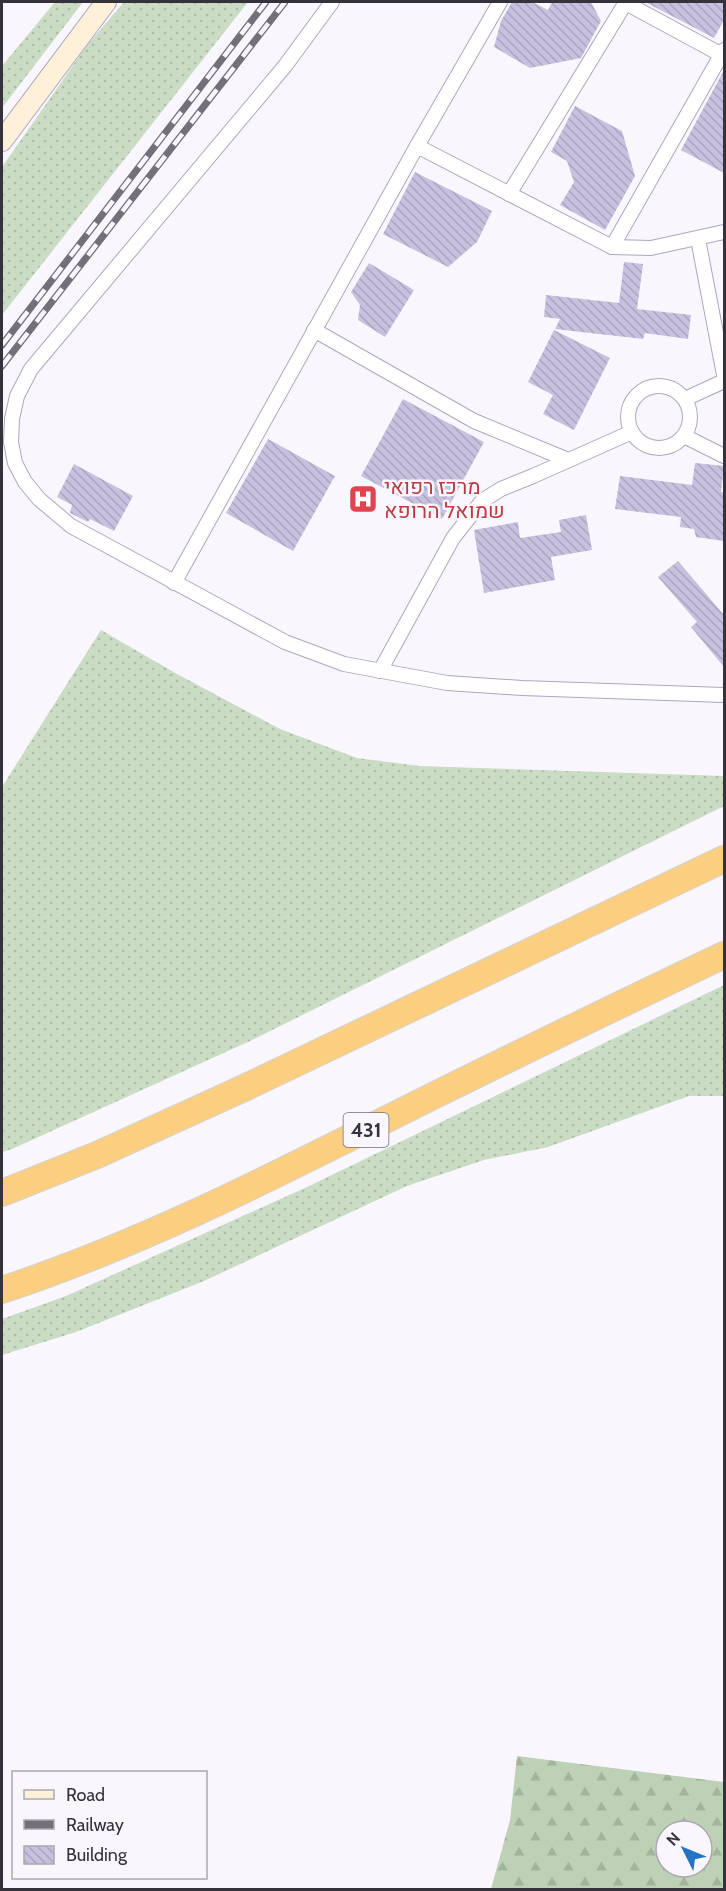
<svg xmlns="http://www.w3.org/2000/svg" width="726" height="1891" font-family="Cabin,Heebo,sans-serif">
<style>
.grass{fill:url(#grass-dots)}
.forest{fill:url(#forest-firs);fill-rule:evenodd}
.building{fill:url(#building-back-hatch)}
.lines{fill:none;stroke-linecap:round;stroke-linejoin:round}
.street-casing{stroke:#ada6c0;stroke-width:16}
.secondary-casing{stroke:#ada6c0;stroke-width:22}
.highway-casing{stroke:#d3d2d4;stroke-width:28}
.street{stroke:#fff;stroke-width:14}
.secondary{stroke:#fef0d9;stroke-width:20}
.highway{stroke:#fcce80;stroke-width:26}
.rail-casing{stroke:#737079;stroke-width:7}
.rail{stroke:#f9f7fd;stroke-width:4.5;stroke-dasharray:14;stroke-linecap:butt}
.labels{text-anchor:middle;stroke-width:5;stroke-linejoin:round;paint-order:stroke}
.shield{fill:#f9f7fd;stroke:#706d76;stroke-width:1.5}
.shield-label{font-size:20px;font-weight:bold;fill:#35323c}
.health-label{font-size:21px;fill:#be3a42;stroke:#f9f7fd;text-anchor:start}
</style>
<defs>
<pattern id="grass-dots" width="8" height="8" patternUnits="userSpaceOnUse" patternTransform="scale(1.5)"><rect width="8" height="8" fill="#cadcc4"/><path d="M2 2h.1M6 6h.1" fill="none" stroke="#aebda9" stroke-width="1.8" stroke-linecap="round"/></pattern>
<pattern id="forest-firs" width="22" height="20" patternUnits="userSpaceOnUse" patternTransform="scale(1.5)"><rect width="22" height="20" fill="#bdd1b6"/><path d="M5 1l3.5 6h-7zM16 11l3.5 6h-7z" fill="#a3b49d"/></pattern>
<pattern id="building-back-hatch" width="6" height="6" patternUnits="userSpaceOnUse" patternTransform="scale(1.5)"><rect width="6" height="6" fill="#c8c0de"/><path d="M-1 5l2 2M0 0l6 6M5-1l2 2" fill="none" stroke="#aca5bf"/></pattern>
</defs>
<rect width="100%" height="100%" fill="#f9f7fd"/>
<g class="grass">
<polygon points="55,2 83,2 2,108 2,66"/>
<polygon points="124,2 248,2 2,315 2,167 88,44"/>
<polygon points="101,630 177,674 280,729 357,758 420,766 724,776 724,806 250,1041 12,1149 2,1152 2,787"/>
<polygon points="724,985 724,1096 689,1096 548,1147 484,1160 407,1186 204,1281 76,1332 2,1355 2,1319 66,1296 307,1187"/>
</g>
<path class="forest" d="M517,1756l207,26v107h-233l19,-69zM666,1831h36v36h-36z"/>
<g class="building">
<polygon points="512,2 532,2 548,10 552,2 591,2 601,21 581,58 530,68 494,47 501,21"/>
<polygon points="645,2 724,2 724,20 714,38"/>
<polygon points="724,70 724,173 681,150"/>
<polygon points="575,106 622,131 635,176 605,230 560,205 574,182 567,161 551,152"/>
<polygon points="415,172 492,211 477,242 448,267 383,234"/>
<polygon points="624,262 643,264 637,309 691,315 688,339 645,333 643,339 555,329 560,319 544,317 546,295 619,303"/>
<polygon points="369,263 414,290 385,337 358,320 360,305 351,292"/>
<polygon points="554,330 610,358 574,430 543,414 553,395 528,382"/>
<polygon points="403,399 484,442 442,519 361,476"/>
<polygon points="268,439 335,476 293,551 226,513"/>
<polygon points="695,463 724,466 721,492 724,492 724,541 696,537 694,529 680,527 681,517 615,509 620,476 692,485"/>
<polygon points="74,464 133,496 114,531 90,519 88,522 70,513 72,505 57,497"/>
<polygon points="586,515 592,550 551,557 555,580 484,593 474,530 518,522 520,538 561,532 559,520"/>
<polygon points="678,561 724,615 724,667 691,627 697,622 658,577"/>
</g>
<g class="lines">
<g class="street-casing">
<g id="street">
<polyline points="332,2 285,66 31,369 17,396 12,419 11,442 15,463 25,482 39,499 71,526 285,642 344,664 447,683 522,688 724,695"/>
<polyline points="624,2 722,55"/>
<polyline points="417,146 612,247 651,248 724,232"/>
<polyline points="509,194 626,2"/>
<polyline points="698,239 724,375"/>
<polyline points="612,247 724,50"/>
<polyline points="314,330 474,421 568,460"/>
<circle cx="659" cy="417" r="31"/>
<polyline points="685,399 724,381"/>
<polyline points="684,436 724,456"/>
<polyline points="174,583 417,146 500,2"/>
<polyline points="380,671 453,538 482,501 501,489 533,476 632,432"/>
</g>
</g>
<g class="secondary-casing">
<polyline id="secondary" points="2,141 106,2"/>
</g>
<g class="highway-casing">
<g id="highway">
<polyline points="2,1193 97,1155 244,1088 724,859"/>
<path d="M2,1290c139,-46 270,-113 401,-179 106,-53 214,-105 321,-156"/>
</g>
</g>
<use href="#street" class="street"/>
<use href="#secondary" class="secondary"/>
<use href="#highway" class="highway"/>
<g class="rail-casing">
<g id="rail">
<polyline points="2,345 266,2"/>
<polyline points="2,366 285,2"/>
</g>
</g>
<use href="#rail" class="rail"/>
</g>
<defs>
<g id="hospital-square" transform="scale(1.5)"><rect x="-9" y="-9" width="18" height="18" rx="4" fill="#e0444e" stroke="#f9f7fd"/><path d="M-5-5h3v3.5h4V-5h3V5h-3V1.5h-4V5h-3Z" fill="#fff"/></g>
</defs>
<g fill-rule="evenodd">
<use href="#hospital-square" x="363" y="499"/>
</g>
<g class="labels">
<rect class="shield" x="343.5" y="1113" width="45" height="34" rx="4.5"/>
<g class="shield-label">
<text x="366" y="1137">431</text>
</g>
<g class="health-label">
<text x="384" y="494">מרכז רפואי<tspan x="384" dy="24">שמואל הרופא</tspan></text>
</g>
</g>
<rect width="726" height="1891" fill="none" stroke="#35323c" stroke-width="6"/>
<rect x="12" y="1771" width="195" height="108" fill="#f9f7fd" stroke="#aba8b0" stroke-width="1.5"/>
<rect x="24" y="1790" width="30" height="9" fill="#fef0d9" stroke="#aba8b0" stroke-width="1.5"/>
<text x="66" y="1801" font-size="18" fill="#35323c">Road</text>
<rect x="24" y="1820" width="30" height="9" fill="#737079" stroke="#aba8b0" stroke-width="1.5"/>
<text x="66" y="1831" font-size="18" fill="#35323c">Railway</text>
<rect x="24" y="1846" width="30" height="18" fill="url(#building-back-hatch)" stroke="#aba8b0" stroke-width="1.5"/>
<text x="66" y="1861" font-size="18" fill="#35323c">Building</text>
<g transform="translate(684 1849) rotate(313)"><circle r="28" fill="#f9f7fd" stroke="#aba8b0" stroke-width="1.5"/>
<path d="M0-4.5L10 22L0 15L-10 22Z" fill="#2474c3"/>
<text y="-9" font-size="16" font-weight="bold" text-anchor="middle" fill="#35323c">N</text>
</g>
</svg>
